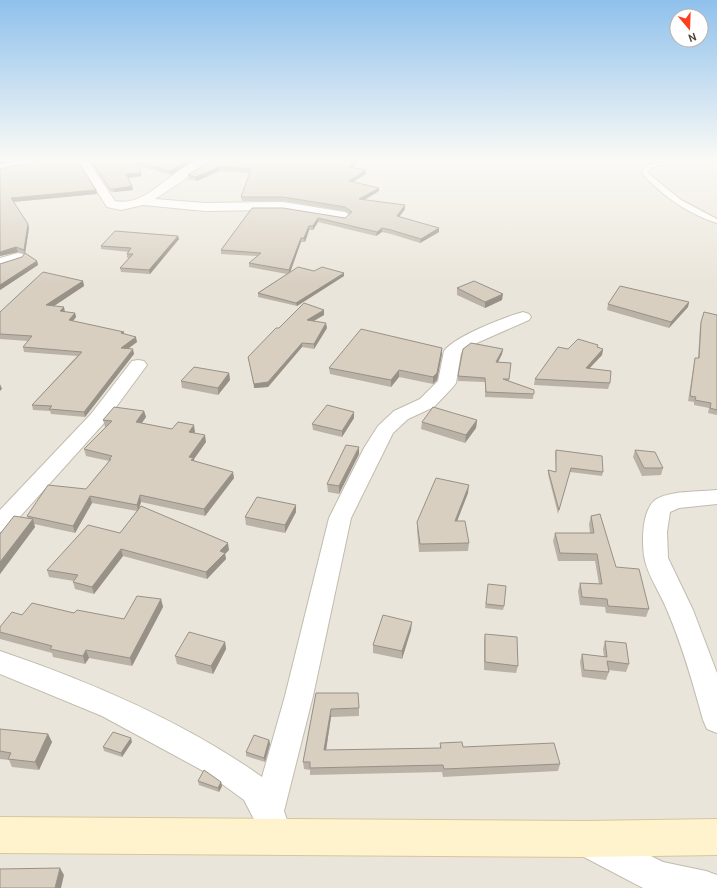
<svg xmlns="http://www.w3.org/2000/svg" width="717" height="888" font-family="Cabin,sans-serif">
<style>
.residential{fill:#eae5da}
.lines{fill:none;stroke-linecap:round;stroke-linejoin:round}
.lane-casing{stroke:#c2bbae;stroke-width:2}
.street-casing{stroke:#c2bbae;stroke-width:2}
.secondary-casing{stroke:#d6c79b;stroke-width:2}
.lane{fill:#fff;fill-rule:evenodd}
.street{fill:#fff;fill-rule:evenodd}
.secondary{fill:#fff3cd;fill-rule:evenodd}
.wall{fill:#bab2a6}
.shaded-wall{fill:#979187}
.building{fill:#d8cfc1;stroke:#979187}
</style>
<rect width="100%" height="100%" fill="#f6f3ec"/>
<rect class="residential" x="0" y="161" width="717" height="727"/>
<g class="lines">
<g class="lane-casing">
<path id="lane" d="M666,161h10l-26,7 -2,5 33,27 36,19v4c-27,-8 -56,-28 -75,-50l4,-7z"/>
</g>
<g class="street-casing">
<g id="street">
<polygon points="18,161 37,161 36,163 0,171 0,165"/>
<path d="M78,161h10l27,40c34,7 55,-35 86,-40 4,-1 8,0 12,0l-58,38 50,4 78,-1 62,10 6,4 -6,4 -62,-10 -78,1 -62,-6 -22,5 -14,-3z"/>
<polygon points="18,253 23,254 25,257 23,260 0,267 0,258"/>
<path d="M523,312l6,2 2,3 -2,3 -59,26 -9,7 -5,30 -3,4 -19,20 -26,12 -15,14 -42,85 -38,178 -29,115 3,9 -5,11 -11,5 -11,-5 -16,-31 -37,-27 -105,-57 -102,-42v-23c91,31 183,70 262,126l23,-81 44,-178 35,-70 14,-22 16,-15 26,-12 18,-18 6,-30c11,-15 61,-34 79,-39z"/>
<polygon points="138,360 144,361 147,365 105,422 8,530 0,532 0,510 91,414 132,361"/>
<path d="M717,490v14l-38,4 -9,4 -3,20 1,26 25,52 24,63v60l-10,-4 -4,-9c-10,-37 -21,-75 -36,-110 -7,-18 -20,-35 -23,-54 -2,-15 -2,-44 10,-55 13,-11 47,-9 63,-11z"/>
<polygon points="594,828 663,862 706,871 717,875 717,888 643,888 582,856 578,844 582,832"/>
</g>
</g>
<g class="secondary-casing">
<polygon id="secondary" points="0,817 586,821 717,819 717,855 586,857 0,853"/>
</g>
<use href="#lane" class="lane"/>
<use href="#street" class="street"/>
<use href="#secondary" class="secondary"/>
</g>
<g class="wall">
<polygon points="90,161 197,161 189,163 171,175 138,166 141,173 141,176 128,178 132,186 133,190 114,192 111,192"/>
<polygon points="210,161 358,161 352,168 366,174 353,182 379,191 364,200 405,209 399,217 439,232 420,243 391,234 382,232 376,236 318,222 313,230 309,230 305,242 301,242 290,273 314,271 344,276 297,306 258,297 258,293 287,274 249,267 249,263 257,256 221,254 221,250 252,208 345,218 350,214 345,211 283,201 242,201 241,197 250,173 219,171 197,181 188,179 188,175"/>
<polygon points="0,169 96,190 97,194 13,202 29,228 25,253 37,261 38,265 0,290 0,264 22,257 25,254 18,252 0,256"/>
<polygon points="179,239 150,274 121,272 120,268 129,258 127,258 127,254 129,252 101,249 101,246"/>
<polygon points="83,281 84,286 54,306 65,312 75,313 76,317 73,321 124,332 124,334 137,342 128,349 134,354 85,417 51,414 50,411 33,410 32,405 77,356 24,352 23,347 28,341 0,339 0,312"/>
<polygon points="457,288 502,300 485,308 457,295"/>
<polygon points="689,302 688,307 669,328 607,310 608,304"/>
<polygon points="324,310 324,315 313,321 327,328 314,349 302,347 268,387 254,388 248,357 279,328"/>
<polygon points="704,312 717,315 717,415 708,413 709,408 694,405 694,402 688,401 694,363 695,358 698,358 700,327"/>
<polygon points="598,347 603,349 602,355 589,369 610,383 608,389 534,385 535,379 568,349"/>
<polygon points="442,348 442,354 437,380 433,384 399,377 391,387 330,374 329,368"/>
<polygon points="503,349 502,354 498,362 511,363 509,381 534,390 533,399 485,397 485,382 458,381 458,376"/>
<polygon points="229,373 230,380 218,395 182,388 181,381"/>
<polygon points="144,411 146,417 142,423 172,429 195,432 194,433 206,442 194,459 194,461 234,478 205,516 141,502 139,508 229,550 225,554 226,559 207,579 123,556 94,594 75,589 73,582 74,581 49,577 47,570 120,533 137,511 92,503 75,533 34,524 35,527 0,574 0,534 28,518 27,516 86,489 109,461 86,456 84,449 107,427 105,427 103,420"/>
<polygon points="354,418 342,437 313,430 312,424"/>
<polygon points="477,420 476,428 465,443 421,429 422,422"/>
<polygon points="556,450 603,472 602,476 570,472 558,514 548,474 548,470 556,472 555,454"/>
<polygon points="635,450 663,468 661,475 642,476 633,457"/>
<polygon points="359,454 339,494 328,492 327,484"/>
<polygon points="468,493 457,521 469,543 468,551 419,552 417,530 417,522"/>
<polygon points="296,505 296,512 285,533 246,525 245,517"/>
<polygon points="591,516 616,567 649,609 646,617 606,613 605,607 580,605 578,591 580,583 599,584 595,561 558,561 553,541 555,533 590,533 589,524"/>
<polygon points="488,584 504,606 503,610 485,608"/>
<polygon points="161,599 163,607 132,666 89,658 85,664 53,657 52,653 0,639 0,627 22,615 74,613 124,619"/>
<polygon points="411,630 402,659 373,653 373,645"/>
<polygon points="485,634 518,666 516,673 484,670 484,642"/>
<polygon points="605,641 629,664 626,672 608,670 609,672 606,680 582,677 580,662 582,654 604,657 603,649"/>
<polygon points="225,642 226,649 213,674 177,664 175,656"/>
<polygon points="316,693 359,708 359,716 331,717 326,750 440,748 440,743 560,764 558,771 443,777 442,772 310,775 310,770 304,769 303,762"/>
<polygon points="0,729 48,734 52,742 39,770 12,767 9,760 0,759"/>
<polygon points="269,740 270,744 265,762 246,756 246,752"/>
<polygon points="132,742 122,757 104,751 103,747"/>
<polygon points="198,781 221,782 222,786 219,792 199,785"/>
</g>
<g class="shaded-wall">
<polygon points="0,161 13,161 0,164"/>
<polygon points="187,161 197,161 189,163 171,175 170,171"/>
<polygon points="355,161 358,161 349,171 349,167"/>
<polygon points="219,167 219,171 197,181 196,177"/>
<polygon points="366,170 366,174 349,184 349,181"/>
<polygon points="141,173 141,176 127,178 126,174"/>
<polygon points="132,186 133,190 114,192 114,189"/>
<polygon points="379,188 379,191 359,203 359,199"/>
<polygon points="96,190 97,194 12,202 11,198"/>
<polygon points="405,205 405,209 397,220 397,216"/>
<polygon points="318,218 318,222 313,230 313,226"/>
<polygon points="28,224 29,228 25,254 24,250"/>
<polygon points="309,226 309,230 305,242 304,238"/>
<polygon points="382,228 382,232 376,236 377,232"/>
<polygon points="439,228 439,232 420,243 421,239"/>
<polygon points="178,236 179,239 150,274 149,270"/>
<polygon points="301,238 301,242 289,275 289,270"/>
<polygon points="16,247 18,252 0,256 0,252"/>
<polygon points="37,261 38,265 0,290 0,285"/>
<polygon points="344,273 344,276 297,306 296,303"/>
<polygon points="83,281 84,286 48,310 46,305"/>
<polygon points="503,294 502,300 485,308 485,302"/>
<polygon points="689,302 688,307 669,328 671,322"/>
<polygon points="64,307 65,312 60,311"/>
<polygon points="324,310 324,315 307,325 307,320"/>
<polygon points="75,313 76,317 70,325 69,320"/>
<polygon points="326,323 327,328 314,349 314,344"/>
<polygon points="136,337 137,342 122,353 121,348"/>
<polygon points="302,343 302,347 268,387 254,388 254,384"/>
<polygon points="442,348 442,354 437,380 433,384 433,377"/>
<polygon points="133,349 134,354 85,417 84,412"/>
<polygon points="503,349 502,354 496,366 496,362"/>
<polygon points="603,349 602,355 584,374 586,368"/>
<polygon points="399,370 399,377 391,387 391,380"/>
<polygon points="229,373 230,380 218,395 218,388"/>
<polygon points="0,384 2,389 0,391"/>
<polygon points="144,411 146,417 138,428 136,422"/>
<polygon points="354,412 354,418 342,437 342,431"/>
<polygon points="477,420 476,428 465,443 466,435"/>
<polygon points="194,425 195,432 190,439 189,432"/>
<polygon points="205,435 206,442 194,459 195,464 189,457"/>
<polygon points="359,447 359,454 339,494 339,486"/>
<polygon points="233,472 234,478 205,516 204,509"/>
<polygon points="469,485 468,493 454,529 455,521"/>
<polygon points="140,495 141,502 138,512 137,505"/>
<polygon points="90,496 92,503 75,533 73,526"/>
<polygon points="296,505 296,512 285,533 285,525"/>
<polygon points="33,519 35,527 0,574 0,562"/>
<polygon points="228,543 229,550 225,554 226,559 207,579 206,572 220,551"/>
<polygon points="121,549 123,556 94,594 92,587"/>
<polygon points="161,599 163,607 132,666 130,658"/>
<polygon points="412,622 411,630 402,659 402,651"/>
<polygon points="225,642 226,649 213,674 211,666"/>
<polygon points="86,650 89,658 85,664 83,656"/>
<polygon points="331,709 331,717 325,757 324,750"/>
<polygon points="48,734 52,742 39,770 35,762"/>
<polygon points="131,738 132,742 122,757 121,753"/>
<polygon points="269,740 270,744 265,762 264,758"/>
<polygon points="221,782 222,786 219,792 218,788"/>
<polygon points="60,868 64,875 61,888 55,888"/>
</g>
<g class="building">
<polygon points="36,161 78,161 96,190 11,198 28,224 24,250 16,247 0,252 0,169"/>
<polygon points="91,161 187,161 170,171 136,162 141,173 126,174 132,186 114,189 110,189"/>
<polygon points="210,161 355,161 349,167 366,170 349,181 379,188 359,199 405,205 397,216 439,228 421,239 391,230 382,228 377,232 318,218 313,226 309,226 304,238 301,238 289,270 249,263 261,253 221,250 252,208 283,208 345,218 352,212 345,207 283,197 241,197 251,169 219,167 196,177 188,175"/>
<polygon points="115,231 178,236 149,270 120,268 133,254 127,254 131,248 101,246"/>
<polygon points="25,253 37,261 0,285 0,264 22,257"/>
<polygon points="298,267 314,271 322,267 344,273 296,303 258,293"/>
<polygon points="43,272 83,281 46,305 64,307 60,311 75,313 69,320 124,332 121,333 136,337 121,348 133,349 84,412 49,409 52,406 32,405 82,352 23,347 32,336 0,334 0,312"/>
<polygon points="474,281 503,294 485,302 457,288"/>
<polygon points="620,286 689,302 671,322 608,304"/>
<polygon points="304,303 324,310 307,320 326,323 314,344 302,343 268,382 254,384 248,357 276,328 279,328"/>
<polygon points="704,312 717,315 717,410 710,408 711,403 695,400 696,397 690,396 695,358 699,358 701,322"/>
<polygon points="361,329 442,348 437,373 433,377 399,370 391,380 329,368"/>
<polygon points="578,339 598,345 597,347 603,349 586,368 611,371 610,383 535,379 558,347 568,349"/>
<polygon points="471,343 503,349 496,362 511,363 509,379 503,379 534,390 534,394 486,392 485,378 458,376 463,349"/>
<polygon points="194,367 229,373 218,388 181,381"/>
<polygon points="327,405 354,412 342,431 312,424"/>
<polygon points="114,407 144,411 136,422 172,429 178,422 194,425 189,432 205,435 189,457 194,458 191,460 233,472 204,509 140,495 137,505 90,496 73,526 27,516 48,485 86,489 111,459 109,459 112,456 84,449 112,421 103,420"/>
<polygon points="433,407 477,420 466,435 422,422"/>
<polygon points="346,445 359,447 339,486 327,484"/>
<polygon points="556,450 602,456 603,472 571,468 559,510 548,470 556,472"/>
<polygon points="635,450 655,452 663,468 644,468"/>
<polygon points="436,478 469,485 455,521 465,521 469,543 420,544 417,522"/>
<polygon points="257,497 296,505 285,525 245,517"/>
<polygon points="141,506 228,543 220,551 225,553 206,572 121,549 92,587 73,582 78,575 47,570 88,525 120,533"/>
<polygon points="600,514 616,567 639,569 649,609 608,606 607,599 582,597 580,583 602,584 597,554 560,553 555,533 594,533 591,516"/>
<polygon points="14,516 33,519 0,562 0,534"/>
<polygon points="488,584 506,586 504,606 486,604"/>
<polygon points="137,596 161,599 130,658 86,650 83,656 50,649 52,646 0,632 0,627 12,612 22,615 32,603 74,613 77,610 124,619"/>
<polygon points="383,615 412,622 402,651 373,645"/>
<polygon points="189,632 225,642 211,666 175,656"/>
<polygon points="485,634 517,637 518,666 485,662"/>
<polygon points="605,641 626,643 629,664 607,661 609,672 584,670 582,654 607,657"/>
<polygon points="316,693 358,693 359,708 331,709 324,750 441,748 440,743 462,742 463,747 554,743 560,764 444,769 443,765 310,768 310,762 303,762"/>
<polygon points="0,729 48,734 35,762 8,759 11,753 0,751"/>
<polygon points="113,732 131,738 121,753 103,747"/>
<polygon points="254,735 269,740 264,758 246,752"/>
<polygon points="204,770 221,782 218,788 198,781"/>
<polygon points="60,868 55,888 0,888 0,869"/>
</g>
<linearGradient id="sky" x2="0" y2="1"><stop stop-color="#8fc1ec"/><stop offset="0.56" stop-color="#fbfaf6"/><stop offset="1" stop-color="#fbfaf6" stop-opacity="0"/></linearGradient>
<rect width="717" height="285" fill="url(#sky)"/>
<g transform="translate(689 28) rotate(161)"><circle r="19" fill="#ffffff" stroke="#b7b4b0"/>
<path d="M0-3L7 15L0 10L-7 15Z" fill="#fc3f1d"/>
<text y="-6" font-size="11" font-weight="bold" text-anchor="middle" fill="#4b4439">N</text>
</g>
</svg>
